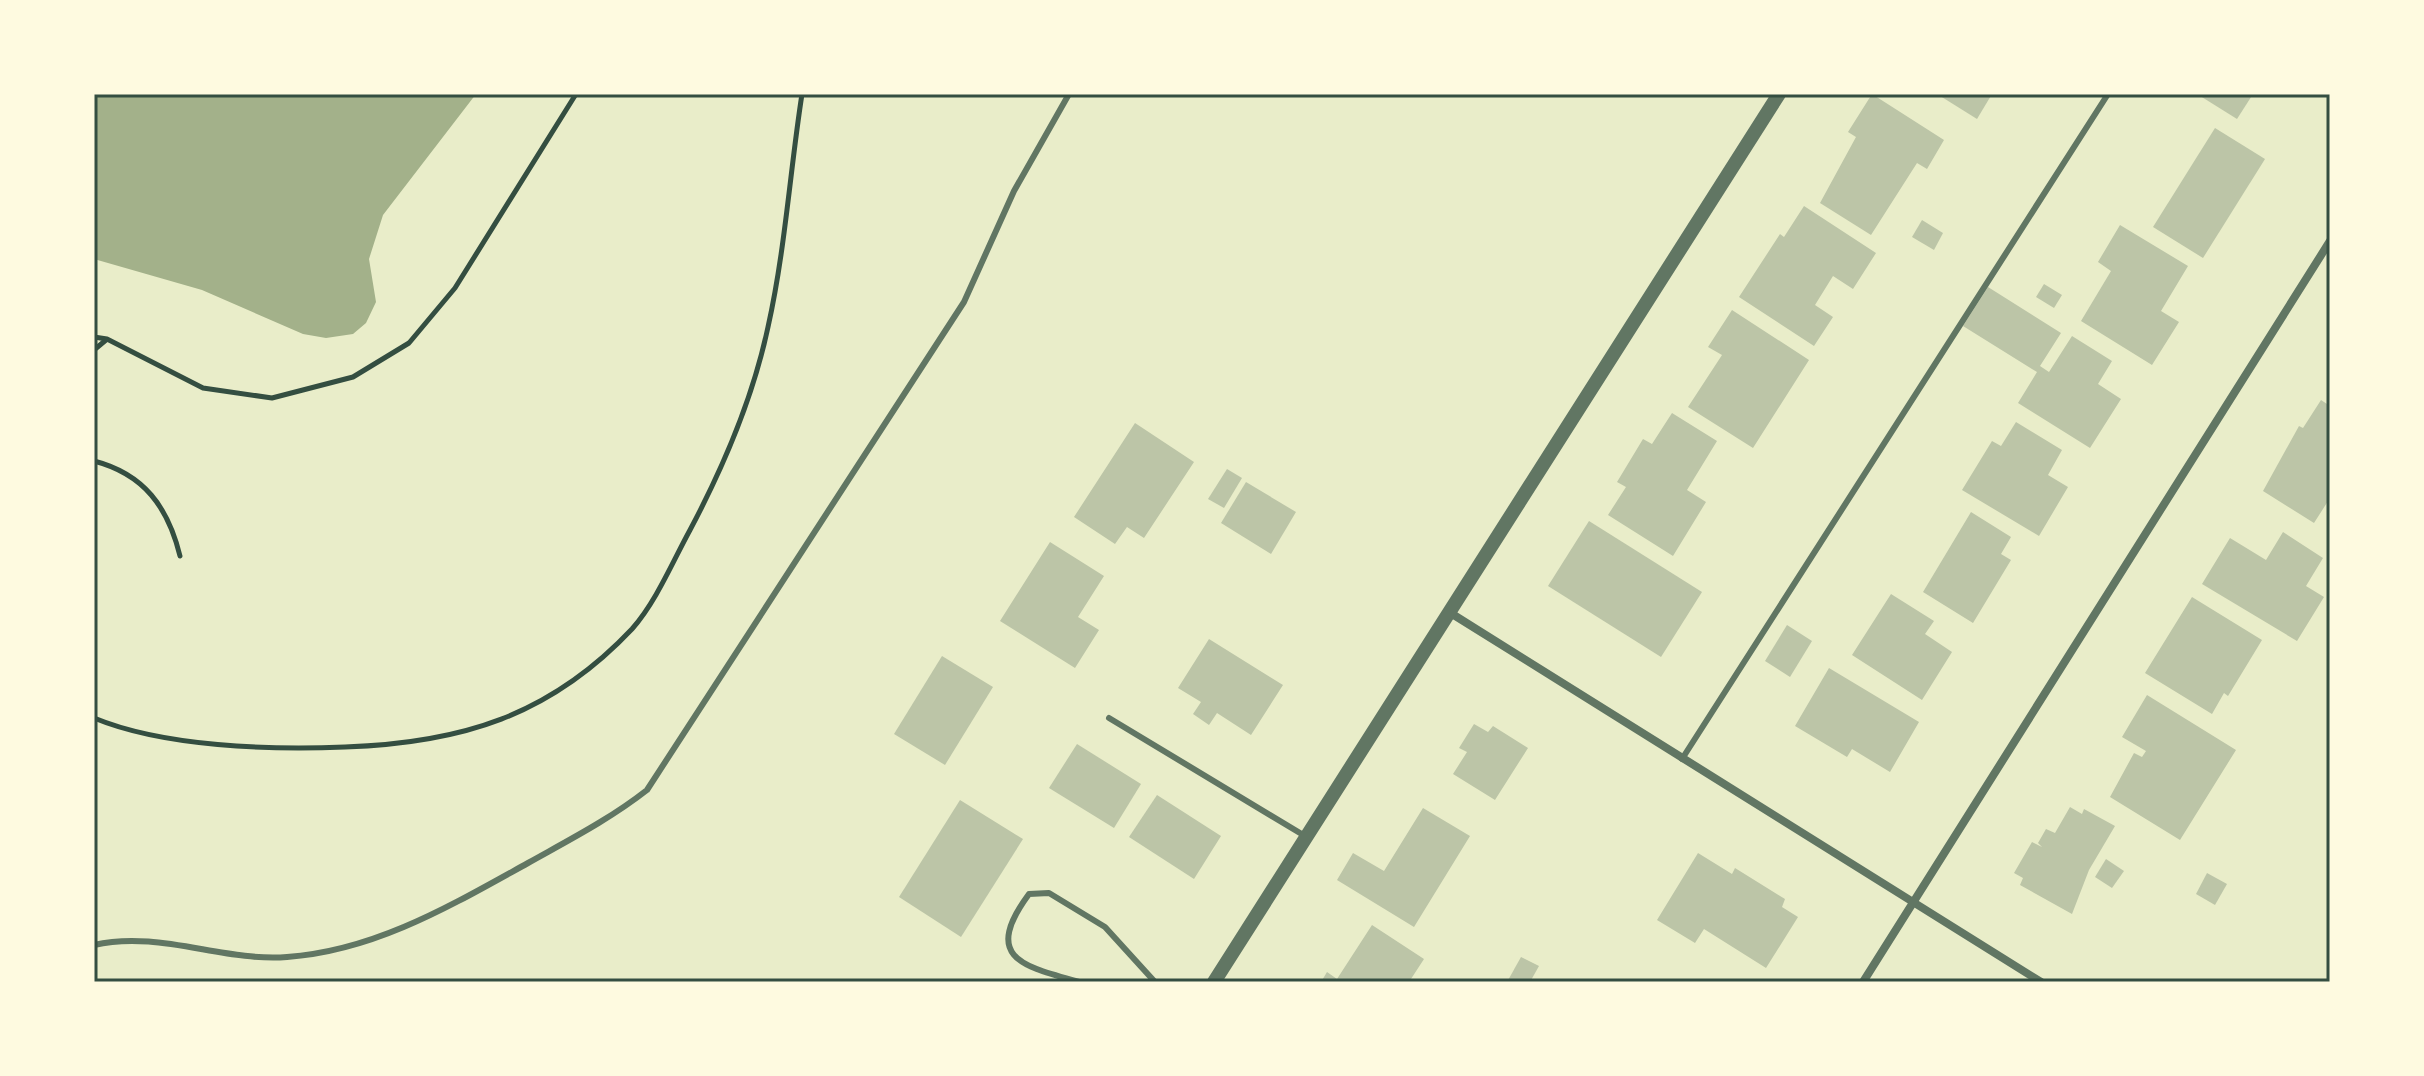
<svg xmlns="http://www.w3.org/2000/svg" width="2424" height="1076" font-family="Inter,sans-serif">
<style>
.water{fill:#a3b18a}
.building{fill:#bcc5a7}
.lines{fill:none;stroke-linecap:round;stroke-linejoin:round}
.path{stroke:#344e41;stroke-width:5}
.service{stroke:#617663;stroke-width:6}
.minor{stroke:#617663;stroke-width:8}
.tertiary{stroke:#617663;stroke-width:14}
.neatline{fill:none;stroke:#344e41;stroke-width:3}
</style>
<rect width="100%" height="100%" fill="#e9edc9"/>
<polygon class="water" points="94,94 476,94 383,215 369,259 376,302 366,323 353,334 326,338 303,334 202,290 94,259"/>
<g class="building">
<polygon points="1872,94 1944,140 1927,169 1917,163 1871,235 1820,203 1856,137 1848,132"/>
<polygon points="1937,94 1992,94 1977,119"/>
<polygon points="2197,94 2253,94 2237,119"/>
<polygon points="2215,128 2265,159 2203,258 2153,227"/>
<polygon points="1804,206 1876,253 1853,289 1833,276 1815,305 1833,317 1814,346 1739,297 1780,234 1784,237"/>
<polygon points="1922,220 1943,233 1934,250 1912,237"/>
<polygon points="2120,225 2188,266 2161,311 2179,322 2152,365 2081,321 2111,271 2098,262"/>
<polygon points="2044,284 2062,295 2054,308 2036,297"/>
<polygon points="1988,287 2061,333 2040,366 2049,372 2072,336 2112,361 2098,384 2121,399 2090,448 2018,403 2037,372 1963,326"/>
<polygon points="1732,310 1809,360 1753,448 1688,407 1722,355 1708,347"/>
<polygon points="2321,400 2330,406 2330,498 2314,523 2263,491 2299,426 2303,428"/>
<polygon points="1672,413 1717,441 1687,490 1706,502 1673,556 1608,515 1626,487 1617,482 1643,439 1652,444"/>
<polygon points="2016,422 2062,450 2048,475 2068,487 2039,536 1962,490 1992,441 2001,446"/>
<polygon points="1135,423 1194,462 1144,538 1127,527 1115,544 1074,517"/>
<polygon points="1227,469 1242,478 1224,508 1208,499"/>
<polygon points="1246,482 1296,512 1271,554 1221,523"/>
<polygon points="1971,512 2011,537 2001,554 2011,560 1973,623 1923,592"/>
<polygon points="1589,521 1702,592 1661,657 1548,586"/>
<polygon points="2283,532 2323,558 2306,586 2324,597 2297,641 2202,584 2230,538 2266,560"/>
<polygon points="1050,542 1104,576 1078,617 1099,630 1075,668 1000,621"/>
<polygon points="1891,594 1934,621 1925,634 1952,652 1922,700 1852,655"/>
<polygon points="2192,597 2262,640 2228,696 2224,693 2212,714 2145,673"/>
<polygon points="1787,625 1812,641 1790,677 1765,661"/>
<polygon points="1209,639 1283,685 1251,735 1217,713 1209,725 1193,714 1201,702 1178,688"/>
<polygon points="942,656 993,687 945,765 894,734"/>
<polygon points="1829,668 1919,722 1890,772 1852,749 1847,757 1795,726"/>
<polygon points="2147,695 2236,750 2180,840 2110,797 2134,753 2142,757 2146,751 2122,737"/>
<polygon points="1474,724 1488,732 1493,726 1528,748 1495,800 1453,774 1467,752 1459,748"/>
<polygon points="1077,744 1141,784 1114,828 1049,788"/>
<polygon points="1157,795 1221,836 1194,879 1129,837"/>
<polygon points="960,800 1023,839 961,937 899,897"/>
<polygon points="2070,807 2082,814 2084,809 2115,826 2089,870 2072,914 2020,885 2023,878 2014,873 2032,842 2042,847 2038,843 2046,829 2055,833"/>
<polygon points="1423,808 1470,836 1414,927 1337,880 1353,853 1384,871"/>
<polygon points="1698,853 1732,874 1735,868 1785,899 1782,907 1798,917 1766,968 1704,929 1695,943 1657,920"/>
<polygon points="2106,859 2124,871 2112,888 2095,877"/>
<polygon points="2207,873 2227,884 2215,905 2196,894"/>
<polygon points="1372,925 1424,959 1409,982 1321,982 1327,972 1337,979"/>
<polygon points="1521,957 1539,966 1530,982 1507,982"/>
</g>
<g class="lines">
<g class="path">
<polyline points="94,337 107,339 203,388 272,398 353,377 409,343 455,288 576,94"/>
<polyline points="94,350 106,340"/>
<path d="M94,461c50,13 74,46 86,95"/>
<path d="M94,718c70,29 176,32 251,29 116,-4 205,-31 287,-118 24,-27 41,-68 58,-99 34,-64 63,-132 78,-203 17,-76 22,-156 34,-233"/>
</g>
<g class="service">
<polyline points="1109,718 1305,836"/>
<polyline points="1682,759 2108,94"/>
<path d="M94,945c65,-15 129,17 193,12 88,-6 165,-52 241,-94 41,-23 82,-44 119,-73l317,-488 50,-111 55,-97"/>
<path d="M1079,982c-57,-16 -97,-24 -50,-88l20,-1 56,34 50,55"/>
</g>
<g class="minor">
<polyline points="1449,612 2041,982"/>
<polyline points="1863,982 2330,241"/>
</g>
<polyline class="tertiary" points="1214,982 1779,94"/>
</g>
<rect width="2424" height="1076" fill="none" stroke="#fefae0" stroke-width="192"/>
<rect x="96" y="96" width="2232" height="884" class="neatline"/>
</svg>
